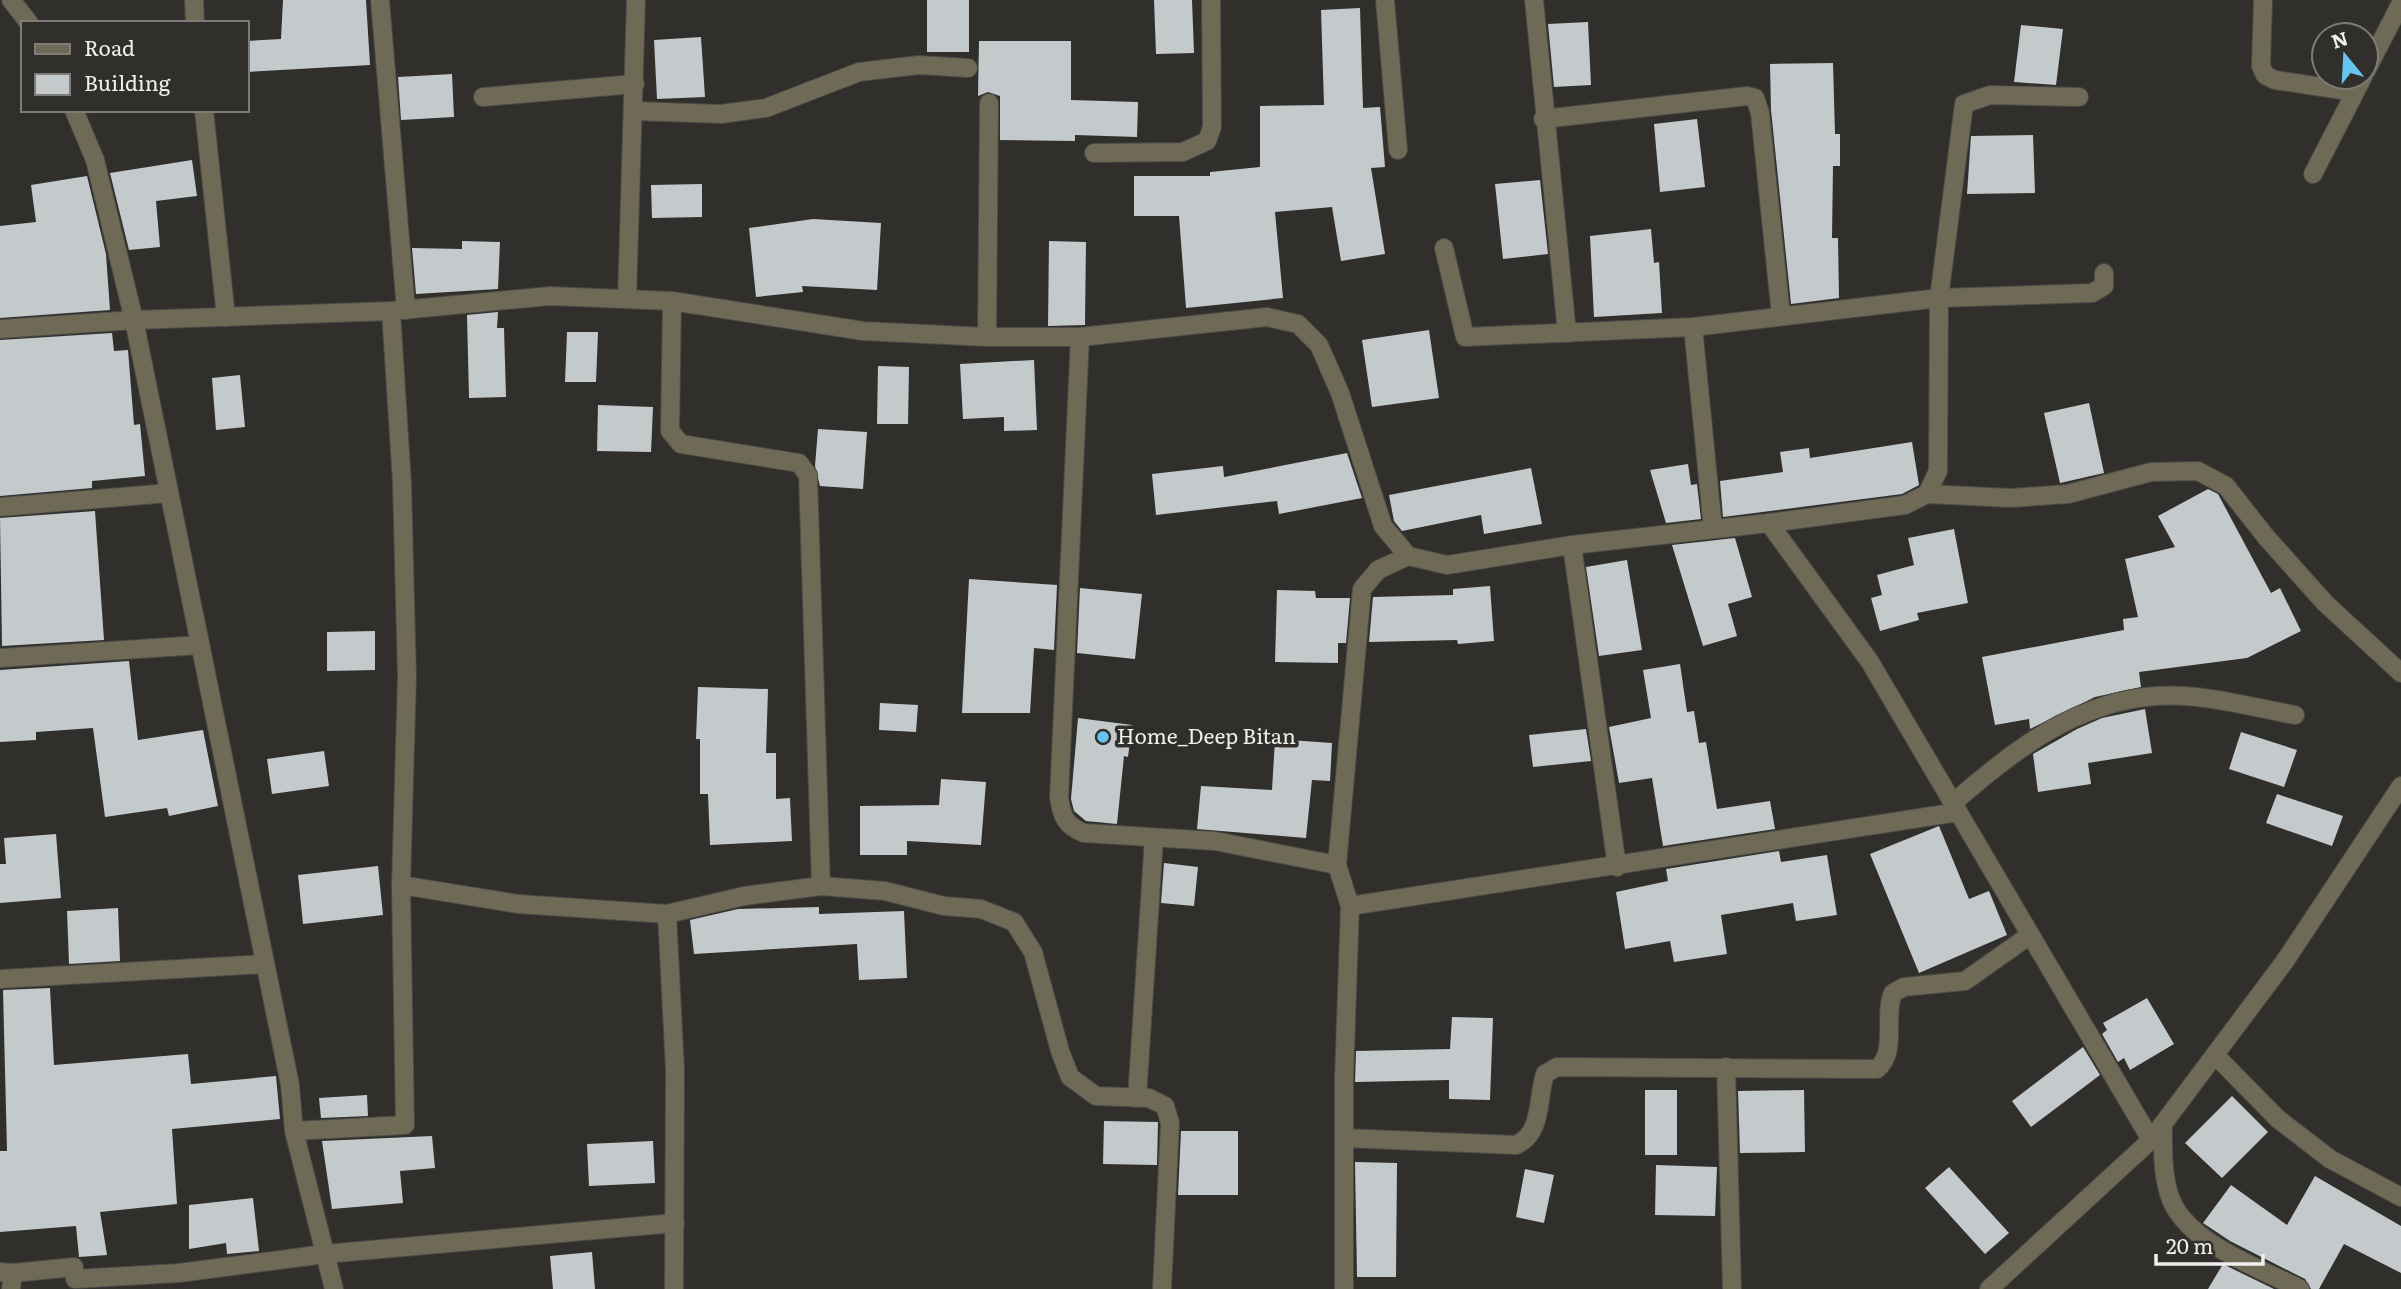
<svg xmlns="http://www.w3.org/2000/svg" width="2401" height="1289" font-family="Literata,serif">
<style>
.building{fill:#c4c9cc}
.lines{fill:none;stroke-linecap:round;stroke-linejoin:round}
.minor-casing{stroke:#4b4a47;stroke-width:20}
.tertiary-casing{stroke:#4b4a47;stroke-width:20}
.minor{stroke:#6f6a56;stroke-width:18}
.tertiary{stroke:#6f6a56;stroke-width:18}
.poi-dot{fill:#66c4ef;stroke:#302f2c;stroke-width:2.5}
.labels{text-anchor:middle;stroke-width:7;stroke-linejoin:round;paint-order:stroke}
.poi-label{font-size:21px;fill:#f0efed;stroke:#302f2c;text-anchor:start}
</style>
<rect width="100%" height="100%" fill="#302f2c"/>
<g class="building">
<polygon points="283,0 366,0 370,65 247,72 247,41 281,39"/>
<rect x="927" y="0" width="42" height="52"/>
<polygon points="1154,0 1192,0 1194,53 1156,54"/>
<polygon points="1360,8 1363,108 1380,107 1385,167 1371,168 1385,254 1341,261 1332,207 1275,212 1283,298 1186,308 1179,216 1134,216 1134,176 1210,176 1210,172 1260,167 1260,106 1324,105 1321,10"/>
<polygon points="1588,22 1591,85 1554,87 1548,24"/>
<polygon points="2021,25 2063,29 2056,85 2014,82"/>
<polygon points="701,37 705,97 657,99 654,40"/>
<polygon points="979,41 1071,41 1071,100 1138,102 1137,137 1075,135 1075,141 1000,140 1000,96 988,92 978,96"/>
<polygon points="1833,63 1835,134 1840,134 1840,166 1833,166 1832,238 1838,238 1839,298 1791,304 1771,110 1770,64"/>
<polygon points="452,74 454,117 401,120 398,77"/>
<polygon points="1697,119 1705,187 1660,192 1654,124"/>
<polygon points="2033,135 2035,193 1967,194 1971,136"/>
<polygon points="192,160 197,196 156,201 160,247 129,250 110,173"/>
<polygon points="87,176 106,254 110,310 0,318 0,226 36,222 31,185"/>
<polygon points="1540,180 1548,254 1503,259 1495,184"/>
<polygon points="702,184 702,217 652,218 651,185"/>
<polygon points="813,219 881,223 877,290 802,286 803,292 756,297 749,228"/>
<polygon points="1651,229 1654,263 1659,262 1662,313 1594,317 1590,236"/>
<polygon points="462,241 500,242 498,289 416,294 412,248 462,249"/>
<polygon points="1049,241 1086,242 1085,325 1048,326"/>
<polygon points="498,312 497,328 504,328 506,397 469,398 467,315"/>
<polygon points="1429,330 1439,398 1372,407 1362,340"/>
<polygon points="567,332 598,332 596,382 565,382"/>
<polygon points="112,333 114,351 128,350 134,425 140,424 145,476 92,481 92,488 0,496 0,340"/>
<polygon points="1034,360 1037,430 1004,431 1004,417 963,419 960,364"/>
<polygon points="878,366 909,367 908,424 877,424"/>
<polygon points="240,375 245,427 216,430 212,378"/>
<polygon points="2089,403 2104,473 2060,483 2044,413"/>
<polygon points="598,405 653,407 651,452 597,451"/>
<polygon points="818,429 867,432 863,489 820,486 815,466"/>
<polygon points="1912,442 1919,485 1902,494 1723,517 1720,481 1783,472 1780,452 1809,448 1810,458"/>
<polygon points="1347,453 1362,498 1279,514 1277,501 1156,515 1152,474 1223,466 1224,477"/>
<polygon points="1688,464 1691,485 1697,484 1701,519 1666,523 1650,470"/>
<polygon points="1531,468 1542,524 1484,534 1481,515 1402,531 1394,521 1389,495"/>
<polygon points="2208,489 2218,494 2271,593 2280,588 2301,631 2247,658 2139,672 2141,687 2095,697 2030,729 2029,719 1995,725 1982,657 2124,630 2123,619 2138,617 2125,559 2175,547 2158,516"/>
<polygon points="95,511 104,640 2,646 0,518"/>
<polygon points="1954,529 1968,603 1917,613 1919,620 1880,631 1871,598 1882,595 1877,575 1914,565 1908,538"/>
<polygon points="1735,538 1752,597 1728,604 1737,636 1703,646 1672,545"/>
<polygon points="1627,560 1642,650 1599,656 1586,567"/>
<polygon points="969,579 1057,585 1054,650 1034,648 1030,713 962,713"/>
<polygon points="1490,586 1494,641 1458,644 1457,640 1369,642 1373,597 1453,595 1453,589"/>
<polygon points="1080,588 1142,594 1135,659 1077,653"/>
<polygon points="1277,590 1315,591 1316,598 1350,598 1346,643 1338,643 1338,663 1275,662"/>
<polygon points="375,631 375,670 327,671 327,632"/>
<polygon points="129,661 138,740 203,730 218,806 169,816 167,808 105,817 93,728 36,732 36,740 0,742 0,670"/>
<polygon points="1680,664 1687,712 1694,711 1699,743 1706,742 1717,809 1770,801 1775,829 1663,846 1652,778 1619,783 1609,727 1651,718 1643,670"/>
<polygon points="698,687 768,689 766,753 776,753 776,799 790,798 792,841 710,845 708,794 700,794 700,739 696,739"/>
<polygon points="880,703 918,705 916,732 879,730"/>
<polygon points="2145,709 2152,753 2088,763 2091,784 2038,792 2033,754 2077,729 2102,718"/>
<polygon points="1078,718 1132,725 1128,757 1124,756 1117,824 1086,821 1074,811 1071,799"/>
<polygon points="1586,729 1591,761 1533,767 1529,735"/>
<polygon points="2241,732 2297,750 2284,787 2229,769"/>
<polygon points="1275,739 1332,743 1330,781 1312,780 1306,838 1197,829 1201,786 1272,790"/>
<polygon points="324,751 329,786 272,794 267,759"/>
<polygon points="941,779 986,782 981,845 907,841 907,855 860,855 860,806 939,805"/>
<polygon points="2277,794 2343,816 2332,846 2266,823"/>
<polygon points="1939,826 1969,899 1989,891 2007,935 1919,973 1870,854"/>
<polygon points="56,834 61,898 0,903 0,864 6,864 4,838"/>
<polygon points="1779,851 1781,862 1827,855 1837,915 1796,921 1793,903 1721,915 1727,954 1674,962 1670,941 1625,949 1616,892 1668,881 1666,869"/>
<polygon points="1164,863 1198,867 1194,906 1161,903"/>
<polygon points="378,866 383,915 303,924 298,875"/>
<polygon points="819,907 819,914 904,911 907,978 859,980 857,944 694,954 690,920 738,909"/>
<polygon points="118,908 120,961 69,964 67,911"/>
<polygon points="50,988 54,1065 188,1054 191,1084 276,1076 280,1119 172,1129 177,1204 100,1212 107,1255 79,1257 76,1226 0,1232 0,1151 7,1151 3,990"/>
<polygon points="2147,998 2174,1044 2130,1070 2124,1058 2118,1062 2102,1034 2107,1030 2103,1023"/>
<polygon points="1452,1017 1493,1018 1490,1100 1449,1099 1449,1080 1355,1082 1356,1051 1450,1049"/>
<polygon points="2083,1047 2100,1075 2031,1127 2012,1101"/>
<rect x="1645" y="1090" width="32" height="65"/>
<polygon points="1804,1090 1805,1152 1740,1153 1738,1091"/>
<polygon points="367,1095 368,1116 321,1118 319,1098"/>
<polygon points="2232,1096 2268,1132 2222,1178 2185,1143"/>
<polygon points="1104,1121 1158,1122 1157,1165 1103,1164"/>
<polygon points="1181,1131 1238,1131 1238,1195 1178,1195"/>
<polygon points="432,1136 435,1168 400,1171 403,1203 332,1209 322,1141"/>
<polygon points="653,1141 655,1183 589,1186 587,1144"/>
<polygon points="1355,1162 1397,1163 1396,1277 1357,1277"/>
<polygon points="1656,1165 1717,1167 1715,1216 1655,1215"/>
<polygon points="1949,1167 2009,1233 1985,1254 1925,1188"/>
<polygon points="1525,1169 1554,1175 1544,1223 1516,1217"/>
<polygon points="2315,1176 2401,1226 2401,1273 2344,1244 2319,1289 2311,1289 2305,1279 2230,1241 2203,1223 2231,1185 2287,1225"/>
<polygon points="253,1198 259,1251 227,1254 226,1243 189,1249 189,1205"/>
<polygon points="592,1252 595,1289 553,1289 550,1256"/>
<polygon points="2223,1264 2239,1272 2274,1289 2208,1289"/>
</g>
<g class="lines">
<g class="minor-casing">
<g id="minor">
<polyline points="11,0 29,23"/>
<polyline points="194,0 195,23"/>
<polyline points="380,0 406,310"/>
<polyline points="1385,0 1398,150"/>
<polyline points="1534,0 1567,333"/>
<polyline points="2263,0 2261,66 2265,75 2275,80 2355,92"/>
<polyline points="2366,71 2401,3"/>
<polyline points="483,97 635,84"/>
<polyline points="2079,97 1990,95 1964,104 1939,298 2092,293 2104,286 2104,273"/>
<polyline points="74,110 95,160 134,320 391,311 550,296 672,301 863,331 987,337 1080,337 1267,317 1298,324 1319,345 1340,393 1383,526 1408,556 1447,565 1572,545 1769,523 1870,662 2151,1140"/>
<polyline points="204,110 226,317"/>
<polyline points="634,111 721,114 766,108 859,72 919,65 968,68"/>
<polyline points="1543,119 1747,96 1755,98 1760,113 1781,316"/>
<polyline points="1094,153 1183,152 1207,141 1212,127 1211,0"/>
<polyline points="2313,174 2363,77"/>
<polyline points="1444,248 1465,337 1693,327 1939,298 1938,471 1927,494 1905,505 1769,523"/>
<polyline points="627,299 636,0"/>
<polyline points="391,311 402,484 407,677 401,885"/>
<polyline points="1693,327 1713,529"/>
<polyline points="0,329 134,320 290,1085 294,1131 334,1289"/>
<polyline points="987,337 989,103"/>
<path d="M1080,337l-21,461c3,19 7,28 25,35l131,8 122,24 13,41 -6,172v211"/>
<polyline points="1927,494 2011,498 2068,494 2151,472 2198,471 2226,486 2266,537 2325,603 2401,673"/>
<polyline points="0,507 169,493"/>
<polyline points="1572,545 1617,867"/>
<polyline points="0,658 200,645"/>
<path d="M1953,803c59,-51 122,-102 204,-107 46,-3 93,11 138,19"/>
<polyline points="1337,865 1362,589 1378,570 1408,556"/>
<polyline points="821,886 885,891 944,906 981,909 1014,922 1033,952 1060,1051 1070,1077 1096,1096 1149,1098 1165,1106 1170,1123 1162,1289"/>
<polyline points="1350,906 1958,812"/>
<polyline points="667,914 744,896 821,886 808,475 799,463 681,444 670,431 672,301"/>
<polyline points="0,979 265,964"/>
<polyline points="2215,1055 2278,1119 2330,1159 2401,1197"/>
<polyline points="1726,1067 1732,1289"/>
<polyline points="1137,1098 1154,838"/>
<path d="M2163,1124c0,23 -1,47 6,70 14,48 89,73 131,95"/>
<polyline points="294,1131 405,1125 401,885 518,904 667,914 675,1070 674,1289"/>
<path d="M1344,1138l172,7c27,-12 21,-46 29,-71l12,-7 320,2c21,-17 6,-53 16,-76l11,-6 61,-6 65,-46"/>
<polyline points="0,1272 13,1273 11,1289"/>
<polyline points="13,1273 74,1267 75,1279 179,1273 325,1254 675,1223"/>
</g>
</g>
<g class="tertiary-casing">
<polyline id="tertiary" points="1989,1289 2151,1140 2285,961 2401,786"/>
</g>
<use href="#minor" class="minor"/>
<use href="#tertiary" class="tertiary"/>
</g>
<circle class="poi-dot" cx="1103" cy="737" r="7"/>
<g class="labels">
<g class="poi-label">
<text x="1117" y="744">Home_Deep Bitan</text>
</g>
</g>
<rect x="21" y="21" width="228" height="91" fill="#302f2c" stroke="#7d7c79" stroke-width="2"/>
<rect x="35" y="44" width="35" height="10" fill="#6f6a56" stroke="#7d7c79" stroke-width="2"/>
<text x="84" y="56" font-size="21" fill="#f0efed">Road</text>
<rect x="35" y="74" width="35" height="21" fill="#c4c9cc" stroke="#7d7c79" stroke-width="2"/>
<text x="84" y="91" font-size="21" fill="#f0efed">Building</text>
<g transform="translate(2345 56) rotate(342)"><circle r="33" fill="#302f2c" stroke="#7d7c79" stroke-width="2"/>
<path d="M0-5L12 26L0 18L-12 26Z" fill="#66c4ef"/>
<text y="-10" font-size="19" font-weight="bold" text-anchor="middle" fill="#f0efed">N</text>
</g>
<path d="M2156 1254v10h107v-10" fill="none" stroke="#f0efed" stroke-width="3.5"/>
<text x="2166" y="1254" font-size="21" fill="#f0efed" stroke="#302f2c" stroke-width="5" paint-order="stroke">20 m</text>
</svg>
